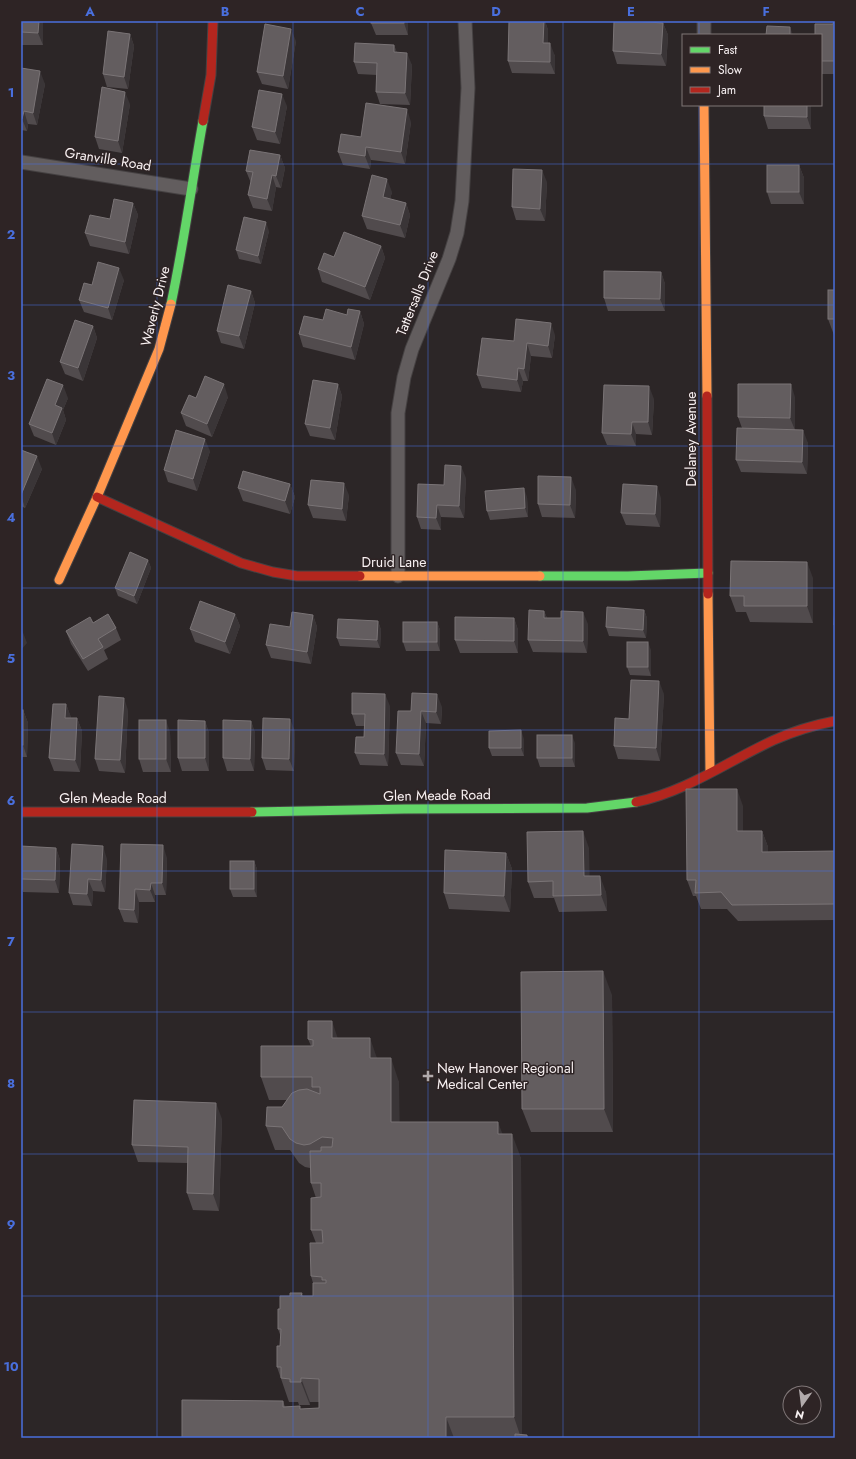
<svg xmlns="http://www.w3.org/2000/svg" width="856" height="1459" font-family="Jost,sans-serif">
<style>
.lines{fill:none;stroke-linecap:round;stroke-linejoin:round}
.street-casing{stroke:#454142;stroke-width:15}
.fast-casing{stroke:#454142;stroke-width:11}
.slow-casing{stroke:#454142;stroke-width:11}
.jam-casing{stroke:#454142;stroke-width:11}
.street{stroke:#625d5e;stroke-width:13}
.fast{stroke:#63d668;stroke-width:9}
.slow{stroke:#ff974d;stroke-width:9}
.jam{stroke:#b3261e;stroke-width:9}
.wall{fill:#514b4d}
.shaded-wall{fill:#3a3537}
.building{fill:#635d5f;stroke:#7a7476}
.grid{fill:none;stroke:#496fdd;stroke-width:1;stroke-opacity:0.55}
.poi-dot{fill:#b1aaab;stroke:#2e2425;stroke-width:1.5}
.labels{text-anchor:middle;stroke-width:3;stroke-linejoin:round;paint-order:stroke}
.street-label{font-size:14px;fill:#f8f1f2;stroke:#2e2425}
.poi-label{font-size:14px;fill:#f8f1f2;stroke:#2e2425;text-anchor:start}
.neatline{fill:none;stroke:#496fdd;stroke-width:1.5}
.grid-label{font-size:13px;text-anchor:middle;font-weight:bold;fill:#496fdd}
</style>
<rect width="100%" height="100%" fill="#2c2627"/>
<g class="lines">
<g class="street-casing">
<g id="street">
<polyline points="704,35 704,21"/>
<polyline points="21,162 191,189"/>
<polyline points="398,576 398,413 404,377 412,349 449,259 457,233 462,201 468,88 465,21"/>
</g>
</g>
<g class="fast-casing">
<g id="fast">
<path d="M171,304c13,-61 21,-122 32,-183"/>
<polyline points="540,576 628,576 708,573"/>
<polyline points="252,812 404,809 587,808 636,802"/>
</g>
</g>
<g class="slow-casing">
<g id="slow">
<polyline points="704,105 707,396"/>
<polyline points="360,576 540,576"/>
<polyline points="59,580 97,497 159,349 171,304"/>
<polyline points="708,594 710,772"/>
</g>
</g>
<g class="jam-casing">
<g id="jam">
<polyline points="203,121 211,75 213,21"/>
<polyline points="707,396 708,594"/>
<polyline points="97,497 241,563 273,572 297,576 360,576"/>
<path d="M636,802c50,-10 92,-41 138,-62 20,-9 40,-15 61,-19"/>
<polyline points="21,812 252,812"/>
</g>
</g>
<use href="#street" class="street"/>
<use href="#fast" class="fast"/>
<use href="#slow" class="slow"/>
<use href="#jam" class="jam"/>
</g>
<g class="wall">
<rect x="21" y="21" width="22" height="24"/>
<polygon points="371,21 408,21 408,35 376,35 371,23"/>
<polygon points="509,21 545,21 548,30 548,43 555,56 555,74 512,73 508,61"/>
<polygon points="835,21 835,74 821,74 821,35 833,24"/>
<polygon points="663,23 668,35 666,66 617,64 613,51"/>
<polygon points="130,34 134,46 128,89 107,87 103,74"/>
<polygon points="296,41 288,89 262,84 257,72"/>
<polygon points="394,45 397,53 412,65 410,105 380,104 376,92 377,75 358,74 354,62"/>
<polygon points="21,68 45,84 37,125 28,124 27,131 21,130"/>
<polygon points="130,104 122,153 99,149 95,137"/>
<polygon points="811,105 811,129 768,129 764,116"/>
<polygon points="287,106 280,144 257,140 252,127"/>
<polygon points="411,122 405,164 371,160 370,169 343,165 338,152"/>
<polygon points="280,155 285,168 281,188 276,187 272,211 253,208 248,195 251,183 246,171"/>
<polygon points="799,165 804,178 804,204 771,204 767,192"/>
<polygon points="547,182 545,221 516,220 512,207"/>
<polygon points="392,192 390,199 406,203 410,215 405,238 367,229 362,216"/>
<polygon points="133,203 138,215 129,254 90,246 85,233 110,219"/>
<polygon points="269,231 261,264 239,259 236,250"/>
<polygon points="381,246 385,258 370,300 322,282 318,269"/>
<polygon points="661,272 665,284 665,311 608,311 604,298"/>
<polygon points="124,280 112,320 84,312 79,300 92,285"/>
<polygon points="835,290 835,335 834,335 828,319"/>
<polygon points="251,291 255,303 244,349 221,343 217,331"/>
<polygon points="360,311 364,324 355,360 303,347 299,334 347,315"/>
<polygon points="93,326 97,338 83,381 65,374 60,362"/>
<polygon points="555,335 552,358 531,356 528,381 523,381 521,392 482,388 477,375 514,341"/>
<polygon points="338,384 342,396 335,440 310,436 305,424"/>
<polygon points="228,397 212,437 186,426 181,413 196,398"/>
<polygon points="795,397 795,430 808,443 807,474 741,472 736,460 742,428 738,417"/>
<polygon points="68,398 63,410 66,420 56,445 34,436 29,424"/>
<polygon points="654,399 652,435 636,434 636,446 607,445 602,433"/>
<polygon points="21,450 42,469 25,508 21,506"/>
<polygon points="210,451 197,491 168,482 164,470"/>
<polygon points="466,478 464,518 441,517 441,530 421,529 417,517"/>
<polygon points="290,484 295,497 290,514 243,501 238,488"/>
<polygon points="576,490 575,518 542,517 538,504"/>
<polygon points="349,495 346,521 313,518 308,505"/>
<polygon points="527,497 528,517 490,520 487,511"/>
<polygon points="661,498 660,527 626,525 621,513"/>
<polygon points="148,560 151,568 137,604 118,596 115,588"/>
<polygon points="813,578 813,623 750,622 746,612 736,612 730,596"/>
<polygon points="644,610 647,618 646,638 609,636 606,627"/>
<polygon points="544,611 547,618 588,624 587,653 533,652 528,640"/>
<polygon points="235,614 240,626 230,654 195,642 190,629"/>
<polygon points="313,615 317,627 311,664 271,658 266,645"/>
<polygon points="514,618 518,630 518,653 460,653 455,640"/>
<polygon points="378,621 381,630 380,648 340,646 337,638"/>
<polygon points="437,622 440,630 440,651 406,651 403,642"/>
<polygon points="93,623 116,628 121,640 104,650 108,659 88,671 71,644 66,631"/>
<polygon points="651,650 651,676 630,675 627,667"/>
<polygon points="664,694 660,761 618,759 614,746"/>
<polygon points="66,704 71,718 77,718 82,731 80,772 54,771 49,758"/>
<polygon points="390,706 388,766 360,765 355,753 364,737 364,726 356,726 352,714"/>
<polygon points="442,707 441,724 426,723 424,766 401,765 396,753 411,711"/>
<polygon points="21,710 23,710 28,723 27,757 21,757"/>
<polygon points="128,710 125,773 99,771 95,759"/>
<polygon points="205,721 209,733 209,771 182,771 178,758"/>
<polygon points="251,721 255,733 254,771 227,771 223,758"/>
<polygon points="295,731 294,771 266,770 262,758"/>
<polygon points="170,732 171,772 143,772 139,759"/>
<polygon points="524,739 524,756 492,756 489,748"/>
<polygon points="575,743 575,767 540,767 537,758"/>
<polygon points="743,806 743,831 762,831 768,847 768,852 835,851 835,920 738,921 727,909 701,909 696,896 693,896 687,880"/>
<polygon points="121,844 167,858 166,895 155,895 155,902 139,902 138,923 124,922 119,909"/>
<polygon points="21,846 56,848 60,860 59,893 23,892 21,886"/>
<polygon points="589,848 589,876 606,892 607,911 559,912 554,898 534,898 528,882"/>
<polygon points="506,853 512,869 510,912 449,909 444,893"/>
<polygon points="107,859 105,892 93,891 92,906 73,905 69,893"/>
<polygon points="254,861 257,869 257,897 233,897 230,889"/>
<polygon points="612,995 613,1132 531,1132 522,1109"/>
<polygon points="338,1038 377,1058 399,1082 399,1122 503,1134 521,1158 522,1435 527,1435 528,1438 182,1438 283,1401 285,1407 301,1409 319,1408 319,1402 310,1402 310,1405 299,1405 298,1402 289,1402 277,1367 280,1346 281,1337 278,1329 280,1309 290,1296 302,1293 303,1296 313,1296 313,1283 311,1276 316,1243 311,1230 316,1198 311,1183 310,1168 305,1167 299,1163 290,1150 275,1150 266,1126 282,1107 287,1100 269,1100 261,1077 311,1046 308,1039"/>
<polygon points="222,1119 219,1211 193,1210 187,1193 188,1163 138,1162 132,1145"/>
</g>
<g class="shaded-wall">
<polygon points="39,21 43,21 43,45 38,33"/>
<polygon points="404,21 408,21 408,35 404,23"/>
<polygon points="544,21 545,21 548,30 548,56 543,43"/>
<polygon points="663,23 668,35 666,66 661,54"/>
<polygon points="790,27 793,35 790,35"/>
<polygon points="291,29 296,41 288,89 283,76"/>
<polygon points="130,34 134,46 128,89 124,77"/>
<polygon points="550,43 555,56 555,74 550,62"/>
<polygon points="394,45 398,57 394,52"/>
<polygon points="407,53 412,65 410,105 405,93"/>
<polygon points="40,71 45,84 37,125 33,113"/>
<polygon points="125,92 130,104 122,153 118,141"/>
<polygon points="282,94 287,106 280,144 275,132"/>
<polygon points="807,105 811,105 811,129 807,117"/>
<polygon points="407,109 411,122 405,164 401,152"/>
<polygon points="24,111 28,124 27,131 22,119"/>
<polygon points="366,147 371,160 370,169 365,156"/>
<polygon points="280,155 285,168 281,188 276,176"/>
<polygon points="799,165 804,178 804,204 799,192"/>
<polygon points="542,170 547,182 545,221 540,209"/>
<polygon points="272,175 276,187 272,211 267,199"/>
<polygon points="387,179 392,192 387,210 383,197"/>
<polygon points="133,203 138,215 129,254 125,242"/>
<polygon points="406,203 410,215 405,238 400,225"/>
<polygon points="266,222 269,231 261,264 258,256"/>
<polygon points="381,246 385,258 370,300 365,287"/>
<polygon points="119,268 124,280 112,320 108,308"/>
<polygon points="661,272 665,284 665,311 660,299"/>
<polygon points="251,291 255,303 244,349 239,336"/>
<polygon points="360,311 364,324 355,360 351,347"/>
<polygon points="551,323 555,335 552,358 548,346"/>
<polygon points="93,326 97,338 83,381 78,368"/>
<polygon points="527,343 531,356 528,381 524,369"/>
<polygon points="518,368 523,381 521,392 517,380"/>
<polygon points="224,384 228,397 212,437 207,424"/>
<polygon points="338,384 342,396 335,440 330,428"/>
<polygon points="791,384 795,397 795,430 790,418"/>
<polygon points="63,385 68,398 63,410 66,420 56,445 52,433 55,405"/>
<polygon points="649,386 654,399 652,435 648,422"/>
<polygon points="632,422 636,434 636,446 631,434"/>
<polygon points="803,430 808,443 807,474 802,462"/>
<polygon points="205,439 210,451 197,491 193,479"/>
<polygon points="37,456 42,469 25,508 21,495"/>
<polygon points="461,466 466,478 464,518 459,506"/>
<polygon points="571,477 576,490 575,518 570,505"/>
<polygon points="344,483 349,495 346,521 342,509"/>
<polygon points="290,484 295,497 290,514 285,501"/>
<polygon points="657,486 661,498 660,527 655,514"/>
<polygon points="524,488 527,497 528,517 525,508"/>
<polygon points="437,505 441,517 441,530 436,518"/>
<polygon points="148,560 151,568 137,604 134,596"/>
<polygon points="807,562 813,578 813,623 807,606"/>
<polygon points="644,610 647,618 646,638 643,630"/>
<polygon points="544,611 549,623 544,618"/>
<polygon points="583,612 588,624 587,653 583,641"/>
<polygon points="235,614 240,626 230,654 225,642"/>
<polygon points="313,615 317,627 311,664 307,652"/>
<polygon points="514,618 518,630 518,653 514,641"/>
<polygon points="378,621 381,630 380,648 377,640"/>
<polygon points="437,622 440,630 440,651 437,642"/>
<polygon points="22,630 27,643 21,650 21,632"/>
<polygon points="648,642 651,650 651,676 648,667"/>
<polygon points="659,681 664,694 660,761 656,748"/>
<polygon points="385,694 390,706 388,766 384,754"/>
<polygon points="437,694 442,707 441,724 436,712"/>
<polygon points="124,698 128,710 125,773 120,760"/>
<polygon points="66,704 71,717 70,730 65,718"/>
<polygon points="23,710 28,723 27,757 23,745"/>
<polygon points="421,711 426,723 424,766 419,754"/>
<polygon points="77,718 82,731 80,772 75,760"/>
<polygon points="290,719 295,731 294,771 289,759"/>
<polygon points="166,720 170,732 171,772 166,759"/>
<polygon points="205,721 209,733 209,771 205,758"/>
<polygon points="251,721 255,733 254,771 250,759"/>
<polygon points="521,730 524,739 524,756 521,748"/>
<polygon points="572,735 575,743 575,767 572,758"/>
<polygon points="737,789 743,806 743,847 737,831"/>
<polygon points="583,831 589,848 590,893 584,876"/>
<polygon points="762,831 768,847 768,868 762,852"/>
<polygon points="163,845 167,858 166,895 162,883"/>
<polygon points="103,846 107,859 105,892 101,880"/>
<polygon points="56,848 60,860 59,893 55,880"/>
<polygon points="506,853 512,869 510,912 504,896"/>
<polygon points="254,861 257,869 257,897 254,889"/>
<polygon points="600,876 606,892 607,911 601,895"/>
<polygon points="88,879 93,891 92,906 87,894"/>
<polygon points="151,883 155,895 155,902 150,890"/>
<polygon points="135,889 139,902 138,923 134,910"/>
<polygon points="603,971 612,995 613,1132 604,1109"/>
<polygon points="332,1021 340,1045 332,1038"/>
<polygon points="370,1038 378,1061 370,1058"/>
<polygon points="391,1058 399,1082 400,1146 391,1122"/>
<polygon points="216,1103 222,1119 219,1211 213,1194"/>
<polygon points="498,1122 507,1146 498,1134"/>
<polygon points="512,1134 521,1158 522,1438 521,1438 514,1417"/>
<polygon points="301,1378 310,1402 310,1405 301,1382"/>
<polygon points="446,1417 454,1438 446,1438"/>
</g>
<g class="building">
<polygon points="21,21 39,21 38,33 21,32"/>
<rect x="371" y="21" width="33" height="2"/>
<polygon points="509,21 544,21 543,43 550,43 550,62 508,61"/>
<polygon points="614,21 632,21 663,23 661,54 613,51"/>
<polygon points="834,21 835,21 835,61 821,61 821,35 815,35 815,24 833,24"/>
<polygon points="265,24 291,29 283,76 257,72"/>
<polygon points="767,26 790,27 790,35 766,35"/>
<polygon points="108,31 130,34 124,77 103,74"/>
<polygon points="355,43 394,45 394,52 407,53 405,93 376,92 377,63 354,62"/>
<polygon points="21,68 40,71 33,113 24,111 22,119 21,119"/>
<polygon points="102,87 125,92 118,141 95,137"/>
<polygon points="259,90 282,94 275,132 252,127"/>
<polygon points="366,103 407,109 401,152 366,147 365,156 338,152 341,134 361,137"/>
<polygon points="764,105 807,105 807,117 764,116"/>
<polygon points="250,150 280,155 276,176 272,175 267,199 248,195 253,172 246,171"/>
<rect x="767" y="165" width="32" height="27"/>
<polygon points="513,169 542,170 540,209 512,207"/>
<polygon points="372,175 387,179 383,197 406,203 400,225 362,216"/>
<polygon points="114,199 133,203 125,242 85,233 90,215 110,219"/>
<polygon points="244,217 266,222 258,256 236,250"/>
<polygon points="344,232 381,246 365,287 318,269 324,253 334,257"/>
<polygon points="98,262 119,268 108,308 79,300 84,283 92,285"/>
<polygon points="604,271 661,272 660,299 604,298"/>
<polygon points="228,285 251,291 239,336 217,331"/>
<rect x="828" y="290" width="7" height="29"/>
<polygon points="326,309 347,315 348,309 360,311 351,347 299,334 304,316 323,320"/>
<polygon points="516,319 551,323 548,346 527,343 524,369 518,368 517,380 477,375 482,338 514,341"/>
<polygon points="75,320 93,326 78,368 60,362"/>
<polygon points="205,376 224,384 207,424 181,413 189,395 196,398"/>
<polygon points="47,379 63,385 55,405 62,408 52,433 29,424"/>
<polygon points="313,380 338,384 330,428 305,424"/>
<polygon points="738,384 791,384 790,418 738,417"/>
<polygon points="604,385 649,386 648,422 632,422 631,434 602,433"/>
<polygon points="737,428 803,430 802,462 736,460"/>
<polygon points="176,430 205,439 193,479 164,470"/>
<polygon points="21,450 37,456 21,495"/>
<polygon points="445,465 461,466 459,506 437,505 436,518 417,517 418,484 444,485"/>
<polygon points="243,471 290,484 285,501 238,488"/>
<polygon points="538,476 571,477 570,505 538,504"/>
<polygon points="311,480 344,483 342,509 308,505"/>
<polygon points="623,484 657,486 655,514 621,513"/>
<polygon points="524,488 525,508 487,511 485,491"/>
<polygon points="130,552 148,560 134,596 115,588"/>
<polygon points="731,561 807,562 807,606 744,606 744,596 730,596"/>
<polygon points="200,601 235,614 225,642 190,629"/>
<polygon points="835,605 835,625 834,625"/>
<polygon points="607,607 644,610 643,630 606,627"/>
<polygon points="529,610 544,611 544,618 561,618 561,611 583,612 583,641 528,640"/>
<polygon points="292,612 313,615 307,652 266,645 270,624 290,627"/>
<polygon points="108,614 116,628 98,639 103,647 83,659 66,631 90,617 93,623"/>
<polygon points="455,617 514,618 514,641 455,640"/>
<polygon points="338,619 378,621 377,640 337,638"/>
<rect x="403" y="622" width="34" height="20"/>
<rect x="627" y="642" width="21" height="25"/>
<polygon points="631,680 659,681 656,748 614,746 615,718 629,719"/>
<polygon points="352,693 385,694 384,754 355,753 356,737 364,737 365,714 352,714"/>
<polygon points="412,693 437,694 436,712 421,711 419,754 396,753 398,711 411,711"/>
<polygon points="99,696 124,698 120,760 95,759"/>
<polygon points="53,704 66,704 65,718 77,718 75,760 49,758"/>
<rect x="21" y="710" width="2" height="35"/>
<polygon points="263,718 290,719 289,759 262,758"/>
<rect x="139" y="720" width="27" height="39"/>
<polygon points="178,720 205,721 205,758 178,758"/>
<polygon points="223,720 251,721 250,759 223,758"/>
<polygon points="521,730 521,748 489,748 489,731"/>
<rect x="537" y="735" width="35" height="23"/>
<polygon points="686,789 737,789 737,831 762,831 762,852 835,851 835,904 732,905 721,892 695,893 696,880 687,880"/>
<polygon points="583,831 584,876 600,876 601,895 553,896 553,881 528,882 527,832"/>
<polygon points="72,844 103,846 101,880 88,879 87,894 69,893"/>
<polygon points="121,844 163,845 162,883 151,883 150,890 135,889 134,910 119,909"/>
<polygon points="21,846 56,848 55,880 21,879"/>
<polygon points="445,850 506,853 504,896 444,893"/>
<rect x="230" y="861" width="24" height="28"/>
<polygon points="603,971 604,1109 522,1109 521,972"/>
<polygon points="308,1021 332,1021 332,1038 370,1038 370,1058 391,1058 391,1122 498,1122 498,1134 512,1134 514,1417 446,1417 446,1438 182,1438 182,1400 283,1401 283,1407 300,1406 300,1409 319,1408 319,1379 301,1378 301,1382 290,1382 290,1379 281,1378 281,1367 277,1367 277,1346 280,1346 281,1329 278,1329 278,1309 280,1309 280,1296 290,1296 290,1293 302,1293 301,1296 313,1296 313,1283 326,1283 326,1280 322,1280 322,1277 311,1276 310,1243 323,1243 322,1230 311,1230 311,1198 321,1197 321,1183 311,1183 310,1151 321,1151 321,1147 332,1147 333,1138 322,1137 310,1144 304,1145 296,1143 290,1139 282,1127 266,1126 267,1107 282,1107 292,1093 299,1090 307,1089 320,1094 320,1087 312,1087 312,1077 261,1077 261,1046 313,1046 313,1040 308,1039"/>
<polygon points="134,1100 216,1103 213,1194 187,1193 188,1147 132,1145"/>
<polygon points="515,1434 527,1435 527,1438 515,1438"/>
</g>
<path class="grid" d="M157,21v1417M293,21v1417M428,21v1417M563,21v1417M699,21v14M699,105v1333M21,164h814M21,305h814M21,446h814M21,588h814M21,730h814M21,871h814M21,1012h814M21,1154h814M21,1296h814"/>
<path class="poi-dot" d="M426 1070h4v4h4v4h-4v4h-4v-4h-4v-4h4z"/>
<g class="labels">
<g class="street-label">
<text transform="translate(108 159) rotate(9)" y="5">Granville Road</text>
<text transform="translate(417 293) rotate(-68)" y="5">Tattersalls Drive</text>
<text transform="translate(155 306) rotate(-76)" y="5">Waverly Drive</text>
<text transform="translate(691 439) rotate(-90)" y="5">Delaney Avenue</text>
<text x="394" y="567">Druid Lane</text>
<text transform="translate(437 795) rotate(-1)" y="5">Glen Meade Road</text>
<text x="113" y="803">Glen Meade Road</text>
</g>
<g class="poi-label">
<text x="437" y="1073">New Hanover Regional<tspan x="437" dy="16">Medical Center</tspan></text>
</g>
</g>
<rect width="856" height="1459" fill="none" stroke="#2e2425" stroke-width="44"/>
<rect x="682" y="34" width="140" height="72" fill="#2e2425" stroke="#7f7677"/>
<rect x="690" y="47" width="20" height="6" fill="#63d668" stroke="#7f7677"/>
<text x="718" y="54" font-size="12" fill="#f8f1f2">Fast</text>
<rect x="690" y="67" width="20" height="6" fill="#ff974d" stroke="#7f7677"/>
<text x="718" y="74" font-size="12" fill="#f8f1f2">Slow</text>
<rect x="690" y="87" width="20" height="6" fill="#b3261e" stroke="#7f7677"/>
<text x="718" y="94" font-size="12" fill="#f8f1f2">Jam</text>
<g transform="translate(802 1405) rotate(194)"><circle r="19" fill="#2e2425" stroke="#7f7677"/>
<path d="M0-3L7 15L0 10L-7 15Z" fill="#b1aaab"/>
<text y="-6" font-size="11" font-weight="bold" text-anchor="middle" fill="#f8f1f2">N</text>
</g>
<rect x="22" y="22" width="812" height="1415" class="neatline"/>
<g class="grid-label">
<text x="90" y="16">A</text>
<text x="225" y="16">B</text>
<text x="360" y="16">C</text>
<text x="496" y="16">D</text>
<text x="631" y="16">E</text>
<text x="766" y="16">F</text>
<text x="11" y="97">1</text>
<text x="11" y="239">2</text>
<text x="11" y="380">3</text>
<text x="11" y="522">4</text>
<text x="11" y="663">5</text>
<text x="11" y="805">6</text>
<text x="11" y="946">7</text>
<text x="11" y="1088">8</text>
<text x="11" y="1229">9</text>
<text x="11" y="1371">10</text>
</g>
</svg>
